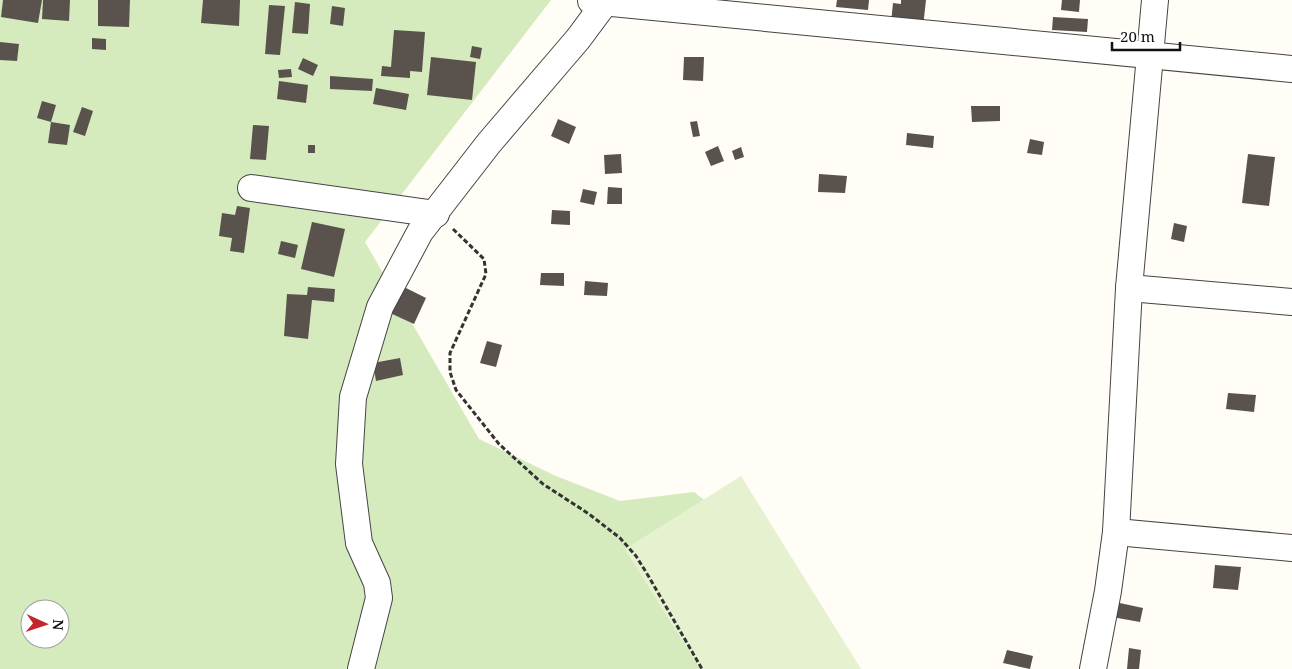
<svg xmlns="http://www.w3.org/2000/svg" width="1292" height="669" font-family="'Noto Serif',serif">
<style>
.green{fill:#d5ebbd;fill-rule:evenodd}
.pitch{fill:#e6f2cf}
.building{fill:#5a524d}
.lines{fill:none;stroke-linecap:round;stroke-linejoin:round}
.street-casing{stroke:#444;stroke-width:28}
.path{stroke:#333;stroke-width:3;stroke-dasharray:5 2.5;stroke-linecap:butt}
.street{stroke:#fff;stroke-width:26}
</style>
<rect width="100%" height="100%" fill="#fffdf5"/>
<path class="green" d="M0,0h551l-186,242 114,197 77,37 64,25 74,-9 110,87 32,90h-836zM30,609h30v30h-30z"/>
<polygon class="pitch" points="741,476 861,669 700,669 625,549"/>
<g class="building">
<polygon points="3,0 42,0 38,23 1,17"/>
<polygon points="43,0 70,0 69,21 42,19"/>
<polygon points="98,0 130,0 129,27 98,26"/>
<polygon points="203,0 240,0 239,26 201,23"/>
<polygon points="837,0 869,0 868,10 836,7"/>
<polygon points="901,0 926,0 923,27 891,23 893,3 901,4"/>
<polygon points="1062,0 1080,0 1079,12 1061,10"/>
<polygon points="295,2 310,4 308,34 292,33"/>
<polygon points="269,5 285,6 280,55 265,54"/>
<polygon points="332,6 345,8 343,26 330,24"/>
<polygon points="1053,17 1088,19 1087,32 1052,30"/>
<polygon points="394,30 425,32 422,72 410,71 410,78 381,76 382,66 391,67"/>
<polygon points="92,38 106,39 106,50 92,49"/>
<polygon points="0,42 19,44 17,61 0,60"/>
<polygon points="472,46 482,48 480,59 470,57"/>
<polygon points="431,57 476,62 472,100 427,95"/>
<polygon points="684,57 704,57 703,81 683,80"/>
<polygon points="303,58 318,65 313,76 298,69"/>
<polygon points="291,69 292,77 279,78 278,70"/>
<polygon points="330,76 373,79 372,91 330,89"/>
<polygon points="279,81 308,85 306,103 277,99"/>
<polygon points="376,88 409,94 406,110 373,104"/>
<polygon points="42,101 56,105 51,122 37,118"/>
<polygon points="971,106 1000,106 1000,121 972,122"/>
<polygon points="82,107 93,111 85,136 73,132"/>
<polygon points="558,119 576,127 569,144 551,136"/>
<polygon points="697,121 700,136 693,137 690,122"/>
<polygon points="51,122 70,125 67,145 48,143"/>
<polygon points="253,125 269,126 266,160 250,159"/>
<polygon points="907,133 934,136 933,148 906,145"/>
<polygon points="1030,139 1044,142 1042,155 1027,153"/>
<rect x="308" y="145" width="7" height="8"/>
<polygon points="718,146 724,161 711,166 705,152"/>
<polygon points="741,147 744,157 735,160 732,151"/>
<polygon points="621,154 622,173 605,174 604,155"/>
<polygon points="1248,154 1275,157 1269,206 1242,203"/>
<polygon points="819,174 847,176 845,193 818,192"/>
<polygon points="608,187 622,188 622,204 607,204"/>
<polygon points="583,189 597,192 594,205 580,202"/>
<polygon points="237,206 250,208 244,253 230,251 232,238 219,236 222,213 235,215"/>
<polygon points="552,210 570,211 570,225 551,224"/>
<polygon points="312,222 345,229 334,277 301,269"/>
<polygon points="1174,223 1187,226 1184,242 1171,239"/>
<polygon points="281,241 298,245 295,258 278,254"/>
<polygon points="541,273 564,273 564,286 540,285"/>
<polygon points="585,281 608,283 607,296 584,295"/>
<polygon points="402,286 426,298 414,324 390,313"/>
<polygon points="308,287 335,289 334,302 312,300 308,339 284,336 287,294 307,295"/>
<polygon points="487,341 502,345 496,367 480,363"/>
<polygon points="400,358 403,375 376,381 373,363"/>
<polygon points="1228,393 1256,395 1254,412 1226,409"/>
<polygon points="1215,565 1241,567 1238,590 1213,588"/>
<polygon points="1115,602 1143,608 1140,622 1112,617"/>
<polygon points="1129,648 1141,650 1139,669 1127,669"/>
<polygon points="1007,650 1033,656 1030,669 1003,663"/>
</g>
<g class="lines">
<g class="street-casing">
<g id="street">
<polyline points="591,1 1292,69"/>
<polyline points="251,188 436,214"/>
<polyline points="1129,288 1292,302"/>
<polyline points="1116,532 1292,548"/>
<polyline points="361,669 379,598 377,583 359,543 349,464 353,397 380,307 420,232 489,143 578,39 607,0"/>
<polyline points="1093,669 1108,591 1116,532 1129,288 1155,0"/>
</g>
</g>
<polyline class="path" points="453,229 484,259 486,274 450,353 450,372 456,390 499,444 543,484 589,514 620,538 636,556 649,577 702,669"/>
<use href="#street" class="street"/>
</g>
<g transform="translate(45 624) rotate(93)"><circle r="24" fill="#ffffff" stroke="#a0a0a0"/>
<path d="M0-4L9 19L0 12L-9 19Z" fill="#c4262e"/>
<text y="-8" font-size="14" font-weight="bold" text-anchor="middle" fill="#111111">N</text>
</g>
<path d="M1112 42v8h68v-8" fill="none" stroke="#111111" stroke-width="2.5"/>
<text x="1120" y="42" font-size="15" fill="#111111" stroke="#ffffff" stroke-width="4" paint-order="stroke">20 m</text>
</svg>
